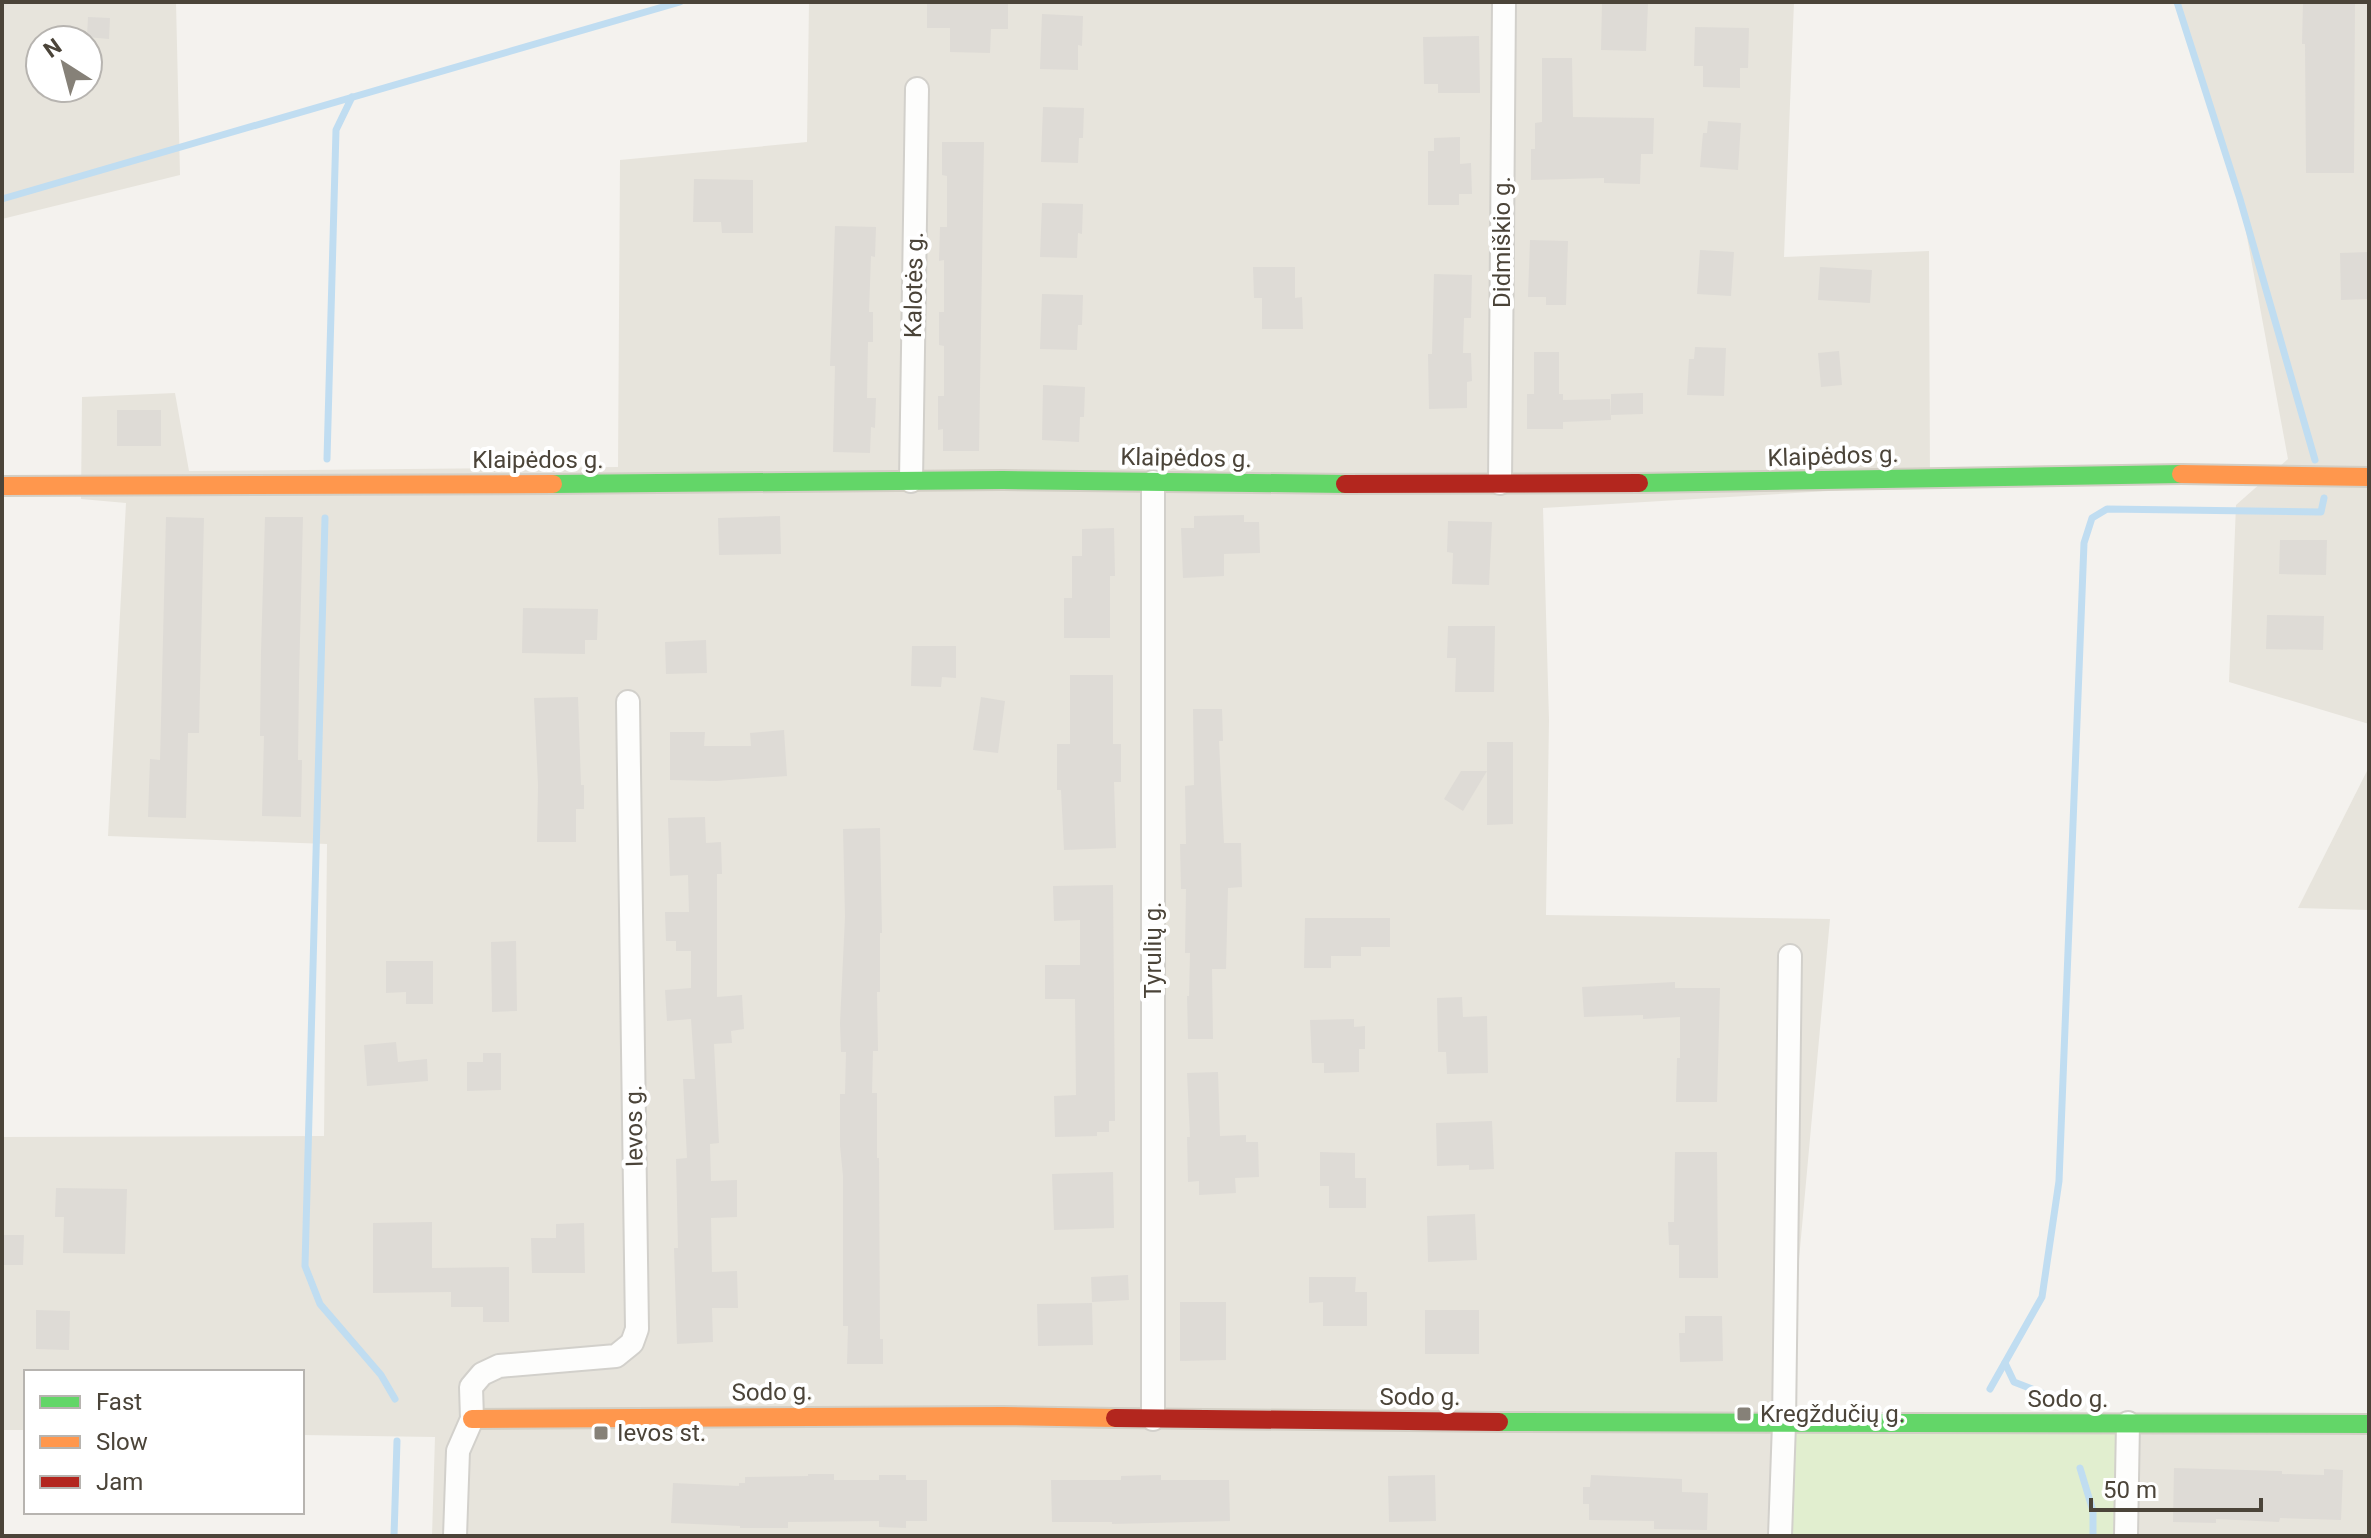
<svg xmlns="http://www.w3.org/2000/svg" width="2371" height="1538" font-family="Roboto,sans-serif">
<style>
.residential{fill:#e7e4dc;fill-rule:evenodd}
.green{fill:#e1eecf}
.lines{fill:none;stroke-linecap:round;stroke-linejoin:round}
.stream{stroke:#c0ddf1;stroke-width:7}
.building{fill:#dedbd6}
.street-casing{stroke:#d2d0cb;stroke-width:26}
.fast-casing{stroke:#d3cfc5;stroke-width:22}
.slow-casing{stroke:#d3cfc5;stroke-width:22}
.jam-casing{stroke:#d3cfc5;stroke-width:22}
.street{stroke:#fdfdfc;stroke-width:22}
.fast{stroke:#63d668;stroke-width:18}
.slow{stroke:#ff974d;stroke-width:18}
.jam{stroke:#b3261e;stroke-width:18}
.poi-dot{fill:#868178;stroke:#fff;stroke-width:3}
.labels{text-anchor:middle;stroke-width:8;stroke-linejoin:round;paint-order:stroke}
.street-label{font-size:24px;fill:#4b4439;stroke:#fff}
.poi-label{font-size:24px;fill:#4b4439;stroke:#fff;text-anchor:start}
</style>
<rect width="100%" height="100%" fill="#f4f2ee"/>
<g class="residential">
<path d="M2,2h174l4,173 -178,44zM40,40h48v48h-48z"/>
<polygon points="809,2 1794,2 1784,257 1929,251 1930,485 1543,508 1549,720 1546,915 1830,919 1784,1424 1780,1536 432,1536 435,1437 302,1435 302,1372 26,1372 26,1430 2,1430 2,1137 324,1136 327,844 108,836 126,503 81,499 82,397 175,393 189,471 618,467 620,160 807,142"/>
<polygon points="2177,2 2369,2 2369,724 2229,682 2236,505 2288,459 2240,199"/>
<polygon points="2369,767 2369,910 2298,908"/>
<polygon points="2128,1423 2369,1424 2369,1536 2126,1536"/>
</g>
<polygon class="green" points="2128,1423 2126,1536 1780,1536 1784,1424"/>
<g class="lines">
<g class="stream">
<polyline points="2177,2 2240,199 2315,460"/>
<polyline points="2,199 680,2"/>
<polyline points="327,459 336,130 352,97"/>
<polyline points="325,518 305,1266 320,1304 381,1375 395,1399"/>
<polyline points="2005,1363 2014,1382 2042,1393"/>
<polyline points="1990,1389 2042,1297 2059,1181 2084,543 2092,518 2107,509 2321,512 2324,498"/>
<polyline points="2080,1468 2093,1511 2093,1536"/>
<polyline points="394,1536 397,1441"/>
</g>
</g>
<g class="building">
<polygon points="927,2 1008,2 1008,29 991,29 990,53 950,52 950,28 927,28"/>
<polygon points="2303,2 2355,2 2354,173 2306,173 2305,44 2302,44"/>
<polygon points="1602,3 1648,4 1646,51 1601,50"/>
<polygon points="1042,14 1083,16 1082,46 1078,45 1078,70 1040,69"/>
<polygon points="88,17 110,18 109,39 87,37"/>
<polygon points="1695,27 1749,28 1748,68 1740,68 1740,88 1703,87 1703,66 1694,66"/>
<polygon points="1479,36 1480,93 1438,93 1438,84 1424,84 1423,37"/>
<polygon points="1542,58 1572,58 1573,117 1654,118 1653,154 1641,154 1640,184 1604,183 1604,178 1531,180 1531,149 1535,149 1535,123 1542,122"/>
<polygon points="1043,107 1084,108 1083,138 1079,138 1078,163 1041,162"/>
<polygon points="1708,121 1741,123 1738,170 1700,167 1703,133 1707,133"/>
<polygon points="1460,137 1460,164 1471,163 1472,194 1459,194 1459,205 1428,205 1428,151 1434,151 1434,138"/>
<polygon points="942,142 984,142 979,451 943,451 943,429 938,430 938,396 944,396 944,346 939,345 939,312 944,312 944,260 939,261 940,227 947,227 947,176 942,175"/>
<polygon points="694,179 753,180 753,233 722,233 721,222 693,222"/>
<polygon points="1042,203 1083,204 1082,234 1078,233 1077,258 1040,257"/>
<polygon points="835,226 876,227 875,257 871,256 869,312 873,312 873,342 868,342 867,398 876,398 875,428 871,427 870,453 833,452 835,366 830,366"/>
<polygon points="1530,240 1568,241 1566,305 1546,305 1546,297 1528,297"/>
<polygon points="1700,250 1734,252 1731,296 1697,294"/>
<polygon points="2369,252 2369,299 2341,300 2340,253"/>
<polygon points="1253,267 1295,267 1295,298 1302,297 1303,329 1262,329 1262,298 1254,298"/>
<polygon points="1820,267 1872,270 1870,303 1818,300"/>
<polygon points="1434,274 1472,275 1471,318 1464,318 1463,353 1471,353 1472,381 1467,382 1467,408 1429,409 1428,354 1432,354"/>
<polygon points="1042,294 1083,295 1082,325 1078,325 1077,350 1040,349"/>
<polygon points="1695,347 1726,348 1724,396 1687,395 1689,359 1694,359"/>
<polygon points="1839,351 1842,385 1821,387 1818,353"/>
<polygon points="1534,352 1559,352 1559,394 1563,394 1563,400 1610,399 1611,420 1563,422 1563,429 1527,429 1527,394 1534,394"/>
<polygon points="1043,385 1085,387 1084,417 1080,417 1079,442 1042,440"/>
<polygon points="1643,393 1643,414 1611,415 1611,394"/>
<rect x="117" y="410" width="44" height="36"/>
<polygon points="1244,515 1244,522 1259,522 1260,553 1224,554 1224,576 1183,578 1181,528 1194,528 1194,516"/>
<polygon points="780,516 781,554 719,555 718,518"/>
<polygon points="166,517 204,518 199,733 188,733 186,818 148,817 150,759 160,760"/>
<polygon points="265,517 303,517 299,680 298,760 302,760 301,817 262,816 264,736 260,736 261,652"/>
<polygon points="1448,521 1492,522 1489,585 1452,584 1453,553 1447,552"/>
<polygon points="1114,528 1115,576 1110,576 1110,638 1064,638 1064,598 1072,598 1072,556 1082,556 1082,529"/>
<polygon points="2280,540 2327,540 2326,575 2279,574"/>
<polygon points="523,608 598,609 597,640 585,640 585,654 522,653"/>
<polygon points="2267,615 2324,616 2323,650 2266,649"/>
<polygon points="1448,626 1495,626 1494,692 1455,692 1456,658 1447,658"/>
<polygon points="706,640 707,673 666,674 665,642"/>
<polygon points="912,646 956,646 956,678 942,677 941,687 911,686"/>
<polygon points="1070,675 1113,675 1113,744 1121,744 1121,782 1114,782 1116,848 1064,850 1061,790 1057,790 1057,744 1070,744"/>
<polygon points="578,697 581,785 584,785 584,809 576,809 576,842 537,842 538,785 534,698"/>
<polygon points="981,697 1005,701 998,753 973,750"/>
<polygon points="1193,709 1222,709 1223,741 1219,741 1224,843 1241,843 1242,887 1228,888 1226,969 1212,969 1213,1039 1188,1039 1187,996 1189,996 1190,953 1185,953 1186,889 1181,889 1180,844 1186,844 1185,786 1194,785"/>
<polygon points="784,730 787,776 716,781 670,780 670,732 705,732 704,746 751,746 750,733"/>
<polygon points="1487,742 1513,742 1513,824 1487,825"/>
<polygon points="1461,771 1487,771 1463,811 1444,799"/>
<polygon points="705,817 706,843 721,842 722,874 717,874 717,997 742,995 744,1029 731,1031 732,1043 714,1044 719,1143 710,1144 711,1181 737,1180 737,1217 711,1218 712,1272 737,1271 738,1308 712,1308 713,1342 677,1344 674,1248 678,1248 676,1159 687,1158 683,1079 695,1079 691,1019 667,1021 665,990 691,988 691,951 676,951 676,941 666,941 665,912 689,912 688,875 670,876 668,818"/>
<polygon points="880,828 882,933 880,933 880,992 877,992 878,1051 873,1051 872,1093 877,1093 877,1158 879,1158 880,1339 883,1339 883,1364 847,1364 848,1326 843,1326 843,1176 840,1146 840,1094 845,1094 846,1052 841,1052 840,1023 845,917 843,829"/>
<polygon points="1113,885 1115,1121 1109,1121 1109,1132 1097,1132 1097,1136 1055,1137 1054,1096 1076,1095 1075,999 1045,999 1045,965 1080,965 1080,920 1054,921 1053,886"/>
<polygon points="1305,918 1390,918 1390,947 1361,947 1361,956 1331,956 1331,968 1304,968"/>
<polygon points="516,941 517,1011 492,1012 491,942"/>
<polygon points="386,961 433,961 433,1004 406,1004 406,992 386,993"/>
<polygon points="1675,982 1675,988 1720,988 1717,1102 1676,1102 1677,1058 1680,1058 1680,1017 1643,1019 1643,1015 1584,1017 1582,987"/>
<polygon points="1462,997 1463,1017 1487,1016 1488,1073 1447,1074 1446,1052 1438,1052 1437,998"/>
<polygon points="1354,1019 1354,1027 1365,1026 1365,1049 1359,1049 1359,1072 1324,1073 1324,1063 1312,1063 1310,1020"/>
<polygon points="396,1042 398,1062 427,1059 428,1081 367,1086 364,1045"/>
<polygon points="483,1053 501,1053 501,1090 467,1091 467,1062 483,1062"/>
<polygon points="1218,1072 1220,1136 1246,1135 1246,1142 1258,1142 1259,1177 1235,1178 1236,1193 1199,1195 1199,1181 1188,1182 1187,1137 1190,1137 1187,1073"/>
<polygon points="1492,1121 1494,1169 1469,1170 1469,1165 1437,1166 1436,1123"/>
<polygon points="1320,1152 1355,1153 1355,1178 1366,1178 1366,1208 1329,1208 1329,1186 1320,1186"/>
<polygon points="1675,1152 1717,1152 1718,1278 1679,1278 1679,1245 1669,1245 1668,1222 1674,1222"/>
<polygon points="1113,1172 1114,1228 1054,1230 1052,1174"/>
<polygon points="56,1188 127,1189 125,1254 63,1253 64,1217 55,1217"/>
<polygon points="1475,1214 1477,1260 1428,1262 1427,1216"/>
<polygon points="432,1222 432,1268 509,1267 509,1322 483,1322 483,1307 451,1307 451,1292 373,1293 373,1223"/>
<polygon points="584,1223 585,1273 532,1273 531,1238 556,1238 556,1224"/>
<polygon points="3,1235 24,1235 23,1265 2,1265"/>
<polygon points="1128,1275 1129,1300 1092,1302 1091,1277"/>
<polygon points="1309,1277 1356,1277 1355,1292 1367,1292 1367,1326 1323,1326 1323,1302 1309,1303"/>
<polygon points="1180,1302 1226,1302 1226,1360 1180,1361"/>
<polygon points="1092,1303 1093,1345 1038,1346 1037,1304"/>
<polygon points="36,1310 70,1311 69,1350 36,1349"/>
<rect x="1425" y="1310" width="54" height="44"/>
<polygon points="1685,1316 1722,1316 1723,1361 1680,1362 1679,1333 1685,1333"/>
<polygon points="2174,1468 2282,1471 2282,1474 2324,1475 2324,1469 2343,1470 2341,1520 2280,1518 2279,1522 2216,1519 2216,1523 2173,1522"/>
<polygon points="808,1474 834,1474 834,1480 879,1480 879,1475 906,1475 906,1480 927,1480 927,1521 906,1521 906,1528 879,1527 879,1521 788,1522 788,1528 740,1528 740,1526 671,1523 673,1483 739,1486 739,1483 745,1483 745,1477 808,1476"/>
<polygon points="1161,1475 1161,1480 1229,1480 1230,1521 1112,1524 1112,1522 1052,1522 1051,1480 1121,1480 1121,1476"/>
<polygon points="1435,1475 1436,1521 1389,1522 1388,1476"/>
<polygon points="1591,1475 1682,1479 1682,1492 1708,1493 1707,1530 1654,1529 1654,1521 1589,1520 1589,1504 1583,1504 1583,1487 1590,1487"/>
</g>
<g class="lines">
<g class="street-casing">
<g id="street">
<polyline points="911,481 917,89"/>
<polyline points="1500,483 1504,2"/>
<polyline points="1153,1419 1153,482"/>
<polyline points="455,1536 458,1451 472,1419 471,1387 482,1374 499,1366 616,1356 632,1343 637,1329 628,702"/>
<polyline points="1780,1536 1784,1424 1790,956"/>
<polyline points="2126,1536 2128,1423"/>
</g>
</g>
<g class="fast-casing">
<g id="fast">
<polyline points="1639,483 2181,474"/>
<polyline points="553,484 1003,480 1345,484"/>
<polyline points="1499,1422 2369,1424"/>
</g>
</g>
<g class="slow-casing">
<g id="slow">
<polyline points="2181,474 2369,477"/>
<polyline points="2,486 553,484"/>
<polyline points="472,1419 1003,1416 1115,1418"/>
</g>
</g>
<g class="jam-casing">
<g id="jam">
<polyline points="1345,484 1639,483"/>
<polyline points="1115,1418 1499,1422"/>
</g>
</g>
<use href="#street" class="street"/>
<use href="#fast" class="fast"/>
<use href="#slow" class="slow"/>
<use href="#jam" class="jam"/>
</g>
<g class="poi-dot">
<rect x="1736" y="1406" width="16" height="16" rx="4"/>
<rect x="593" y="1425" width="16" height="16" rx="4"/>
</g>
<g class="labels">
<g class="street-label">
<text transform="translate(1502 242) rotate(-90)" y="8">Didmiškio g.</text>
<text transform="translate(914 285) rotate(-89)" y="8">Kalotės g.</text>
<text transform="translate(1833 456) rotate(-2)" y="8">Klaipėdos g.</text>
<text transform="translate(1186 458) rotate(1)" y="8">Klaipėdos g.</text>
<text x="538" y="468">Klaipėdos g.</text>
<text transform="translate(1153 950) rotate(-90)" y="8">Tyrulių g.</text>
<text transform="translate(634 1126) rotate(-91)" y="8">Ievos g.</text>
<text transform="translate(772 1392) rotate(-1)" y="8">Sodo g.</text>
<text x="1420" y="1405">Sodo g.</text>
<text x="2068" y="1407">Sodo g.</text>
</g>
<g class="poi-label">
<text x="1760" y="1422">Kregždučių g.</text>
<text x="617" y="1441">Ievos st.</text>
</g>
</g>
<rect width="2371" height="1538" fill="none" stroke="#4b4439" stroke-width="8"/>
<rect x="24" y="1370" width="280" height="144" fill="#ffffff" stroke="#b7b4b0" stroke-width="2"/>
<rect x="40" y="1396" width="40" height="12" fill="#63d668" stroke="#b7b4b0" stroke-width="2"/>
<text x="96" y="1410" font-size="24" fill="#4b4439">Fast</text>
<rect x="40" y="1436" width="40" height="12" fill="#ff974d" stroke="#b7b4b0" stroke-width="2"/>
<text x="96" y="1450" font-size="24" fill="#4b4439">Slow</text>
<rect x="40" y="1476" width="40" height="12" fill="#b3261e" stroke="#b7b4b0" stroke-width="2"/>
<text x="96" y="1490" font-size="24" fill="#4b4439">Jam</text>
<g transform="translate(64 64) rotate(324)"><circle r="38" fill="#ffffff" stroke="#b7b4b0" stroke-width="2"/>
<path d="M0-6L14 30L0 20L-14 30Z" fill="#868178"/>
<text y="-12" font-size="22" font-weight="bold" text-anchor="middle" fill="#4b4439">N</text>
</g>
<path d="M2091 1498v12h170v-12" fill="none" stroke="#4b4439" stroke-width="4"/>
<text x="2103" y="1498" font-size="24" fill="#4b4439" stroke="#ffffff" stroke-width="6" paint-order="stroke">50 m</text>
</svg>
